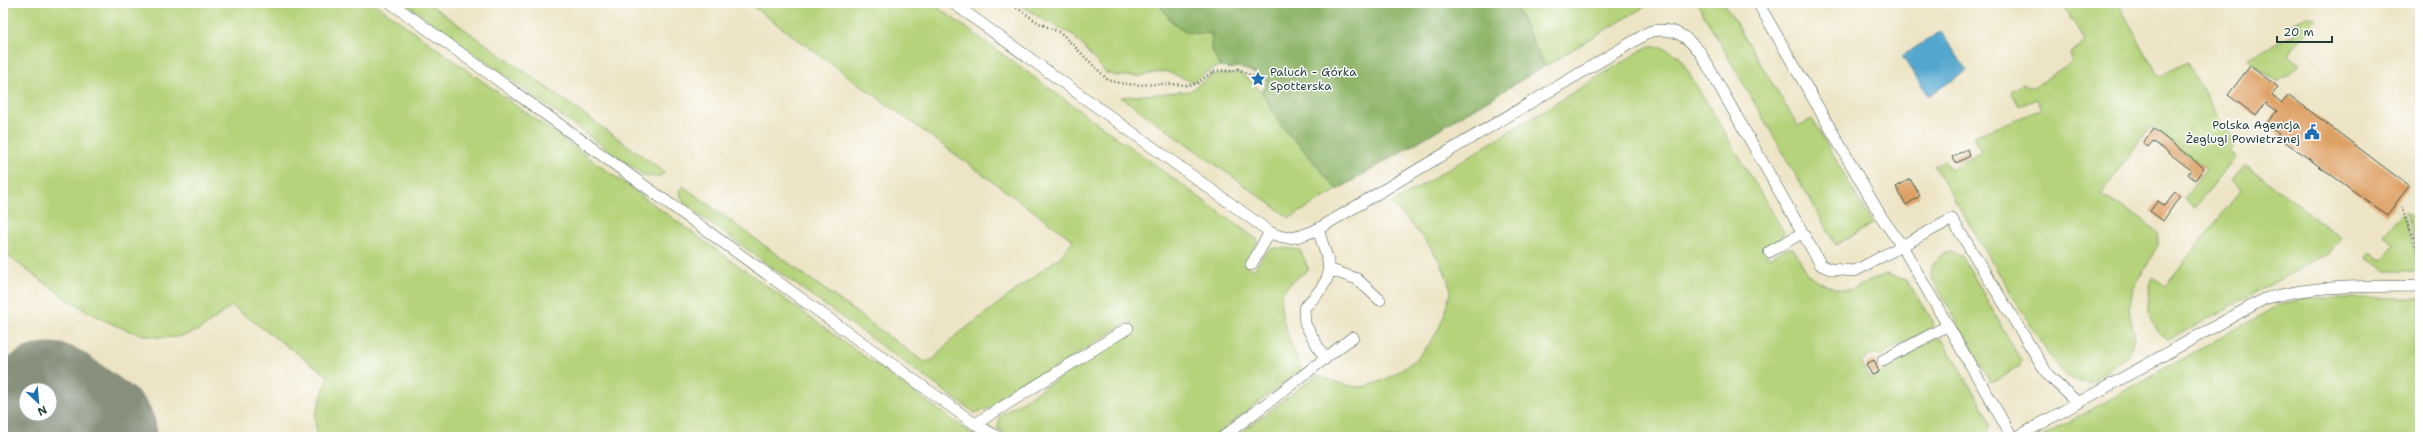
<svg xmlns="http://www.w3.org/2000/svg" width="2423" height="440" font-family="'Shantell Sans',sans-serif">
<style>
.green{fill:#b5d37a;stroke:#6a8857}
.forest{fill:#90b56a;stroke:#58794f}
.water{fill:#52a7ce;stroke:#387281}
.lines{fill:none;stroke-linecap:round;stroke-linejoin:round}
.runway{stroke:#86907c;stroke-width:125}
.building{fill:#dea165}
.service-casing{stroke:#3e564a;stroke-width:12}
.path{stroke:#3e564a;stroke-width:2.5;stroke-dasharray:1 3;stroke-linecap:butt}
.service{stroke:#fff;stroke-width:11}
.labels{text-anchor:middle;stroke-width:3;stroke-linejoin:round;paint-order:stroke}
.poi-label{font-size:12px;fill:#1f3d34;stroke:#fff;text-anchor:start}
</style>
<rect width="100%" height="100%" fill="#fff"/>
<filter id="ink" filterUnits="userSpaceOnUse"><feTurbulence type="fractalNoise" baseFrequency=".025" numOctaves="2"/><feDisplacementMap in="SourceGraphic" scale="8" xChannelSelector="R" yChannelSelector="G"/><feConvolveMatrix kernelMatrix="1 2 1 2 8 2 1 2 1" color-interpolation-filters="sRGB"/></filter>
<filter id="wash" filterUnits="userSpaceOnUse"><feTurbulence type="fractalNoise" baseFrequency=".012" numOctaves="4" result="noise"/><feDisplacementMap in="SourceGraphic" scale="16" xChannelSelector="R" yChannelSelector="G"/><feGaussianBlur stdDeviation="0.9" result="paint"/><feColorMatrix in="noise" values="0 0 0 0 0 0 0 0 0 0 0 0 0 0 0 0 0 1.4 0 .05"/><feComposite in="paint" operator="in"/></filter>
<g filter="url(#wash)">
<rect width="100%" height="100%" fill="#ede4c5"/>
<g class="green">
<path d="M3,3h371l602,434h-659l-2,-21 13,-40 -96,-70c-13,8 -26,22 -40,27 -60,23 -143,-47 -189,-81z"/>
<path d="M405,3h23l237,169c-7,7 -13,5 -22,3z"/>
<path d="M748,3h184l326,237 -12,25 8,5c16,-26 16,-23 46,-20l9,20c-10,6 -20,12 -26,22 -9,16 12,61 18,78l-88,67h-200l-15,-8 2,-14 135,-84 -5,-10 -140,87 -15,5 -291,-209 -5,-13 4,-5 241,176 9,-2 20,-22 108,-82 12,-16z"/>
<path d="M1018,3h140c8,10 18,28 32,30 8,1 14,-1 22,1l-1,14 9,18 -15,7 -12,9 -28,-11 -25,5h-23l-11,-3 -33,-38 -31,-16z"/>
<polygon points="1514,3 1651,3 1545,66"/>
<polygon points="1697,3 1724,3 1798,126 1812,119 1873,224 1836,245"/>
<polygon points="2061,3 2121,3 2119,5 2159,77 2187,62 2223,126 2227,128 2235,144 2229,152 2236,157 2195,207 2184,199 2206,169 2150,126 2101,195 2141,218 2158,233 2158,245 2133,289 2129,309 2135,340 2127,356 2089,384 2068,377 2048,354 1934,166 1944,160 1950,170 1981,152 1974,136 2042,109 2037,99 2019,106 2011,91 2023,84 2028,87 2034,87 2070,63 2072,60 2070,53 2086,42"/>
<polygon points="2307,17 2317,18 2288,55 2299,64 2286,78 2283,78 2278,83 2247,59 2295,34 2291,24"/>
<path d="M1647,47h15l17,9 105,176 -3,7 -17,10 5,9 18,-10h6l15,26 9,7 20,8 13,1 36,-16 20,6 27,41 -1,7 -53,28 -3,-3 -16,8 10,18 15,-8 -2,-4 53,-28h6l45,76 3,11 -5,11h-750l82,-62c13,5 37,15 50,11 38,-11 69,-39 79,-77 1,-6 5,-15 4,-21 -8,-34 -35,-60 -59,-84z"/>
<polygon points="1241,73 1262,92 1282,127 1301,147 1337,190 1290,218 1121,97 1190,91 1212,75"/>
<path d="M2246,165l95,73 -11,14 -161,88c-24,-13 -24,-40 -16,-63l12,9 77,-97 -10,-9z"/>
<polygon points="2420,208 2420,251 2404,211 2413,216"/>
<polygon points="2402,213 2420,260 2420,271 2386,271 2366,257 2370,252 2382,261 2395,244 2384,235"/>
<path d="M1952,252l11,5 58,104 -1,5 -22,14 -8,1 -59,-105c0,-14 8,-22 21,-24z"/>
<polygon points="2309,298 2420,298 2420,437 2042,437 2277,306"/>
</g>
<path class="forest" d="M1158,3h356l31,63 -208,124 -36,-43 -19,-20 -20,-35 5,-11 -6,-6 -23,-8 -7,2 -11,-3 -9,-18 1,-14c-8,-2 -14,0 -22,-1 -14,-2 -24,-20 -32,-30z"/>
<polygon class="water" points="1941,31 1967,71 1928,96 1902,56"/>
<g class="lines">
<polyline class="runway" points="50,405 95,437"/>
</g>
<g id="blocks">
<g class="building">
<polygon points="2250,66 2278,87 2272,95 2282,103 2289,95 2409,186 2387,215 2277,136 2279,134 2266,124 2277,111 2266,103 2256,116 2228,95"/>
<polygon points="2154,129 2204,168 2195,180 2188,174 2191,170 2153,141 2148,147 2143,143"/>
<polygon points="1967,149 1970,156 1956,163 1952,157"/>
<polygon points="1910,179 1920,196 1906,205 1896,187"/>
<polygon points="2175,192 2180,196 2163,221 2150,211 2158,201 2165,206"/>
<polygon points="1874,360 1879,372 1872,375 1866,364"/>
</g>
</g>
</g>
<g filter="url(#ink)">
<use href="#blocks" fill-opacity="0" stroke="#3e564a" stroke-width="1"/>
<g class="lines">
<g class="service-casing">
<g id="service">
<polyline points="391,3 975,424 998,437"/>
<path d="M953,3l317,229c17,10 31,5 48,-3l333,-198c24,-3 33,3 49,21l121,213 9,4 25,2 97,-52 96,156 30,28"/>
<polyline points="1758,3 1882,218 1902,246 2012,437"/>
<path d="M1318,229c13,43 20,44 -14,79l1,16 20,35"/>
<polyline points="1769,252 1802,233"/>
<polyline points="1251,265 1270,232"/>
<polyline points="1331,270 1357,279 1380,300"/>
<polyline points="1883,360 1947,326"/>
<polyline points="975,424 1128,328"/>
<polyline points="1223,437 1353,337"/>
<path d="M2017,437l247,-138c51,-15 103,-12 156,-13"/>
</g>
</g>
<g class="path">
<path d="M1010,3l29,20 22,10 47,47c23,7 38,4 61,4 8,0 17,2 25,0 9,-2 13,-11 23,-13 7,-2 14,2 21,-2l20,10"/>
<polyline points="2401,207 2420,255"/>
</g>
<use href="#service" class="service"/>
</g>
</g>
<defs>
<g id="sight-bare" transform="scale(1.2)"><path d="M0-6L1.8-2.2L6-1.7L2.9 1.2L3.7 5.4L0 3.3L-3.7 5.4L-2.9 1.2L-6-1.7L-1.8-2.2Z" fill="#1f6fb2" stroke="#fff" stroke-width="2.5" paint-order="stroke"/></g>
<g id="civic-bare" transform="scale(1.2)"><path d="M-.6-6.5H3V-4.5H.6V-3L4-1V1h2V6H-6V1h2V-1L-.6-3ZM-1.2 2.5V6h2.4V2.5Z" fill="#1f6fb2" stroke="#fff" stroke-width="2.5" paint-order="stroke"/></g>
</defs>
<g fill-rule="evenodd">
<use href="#sight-bare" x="1258" y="79"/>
<use href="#civic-bare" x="2312" y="132"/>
</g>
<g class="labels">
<g class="poi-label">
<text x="1270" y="76">Paluch - Górka<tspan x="1270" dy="14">Spotterska</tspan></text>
<text x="2300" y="129" text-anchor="end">Polska Agencja<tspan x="2300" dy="14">Żeglugi Powietrznej</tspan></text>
</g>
</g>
<rect width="2423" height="440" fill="none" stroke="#fff" stroke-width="16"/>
<g transform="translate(38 402) rotate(154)"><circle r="19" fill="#ffffff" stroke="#a5b1ae"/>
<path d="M0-3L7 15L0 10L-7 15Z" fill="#1f6fb2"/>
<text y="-6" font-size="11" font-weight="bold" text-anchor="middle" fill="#1f3d34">N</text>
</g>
<path d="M2277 36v6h55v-6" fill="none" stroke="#1f3d34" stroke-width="2"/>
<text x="2283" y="36" font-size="12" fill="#1f3d34" stroke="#ffffff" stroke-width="3" paint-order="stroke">20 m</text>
</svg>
